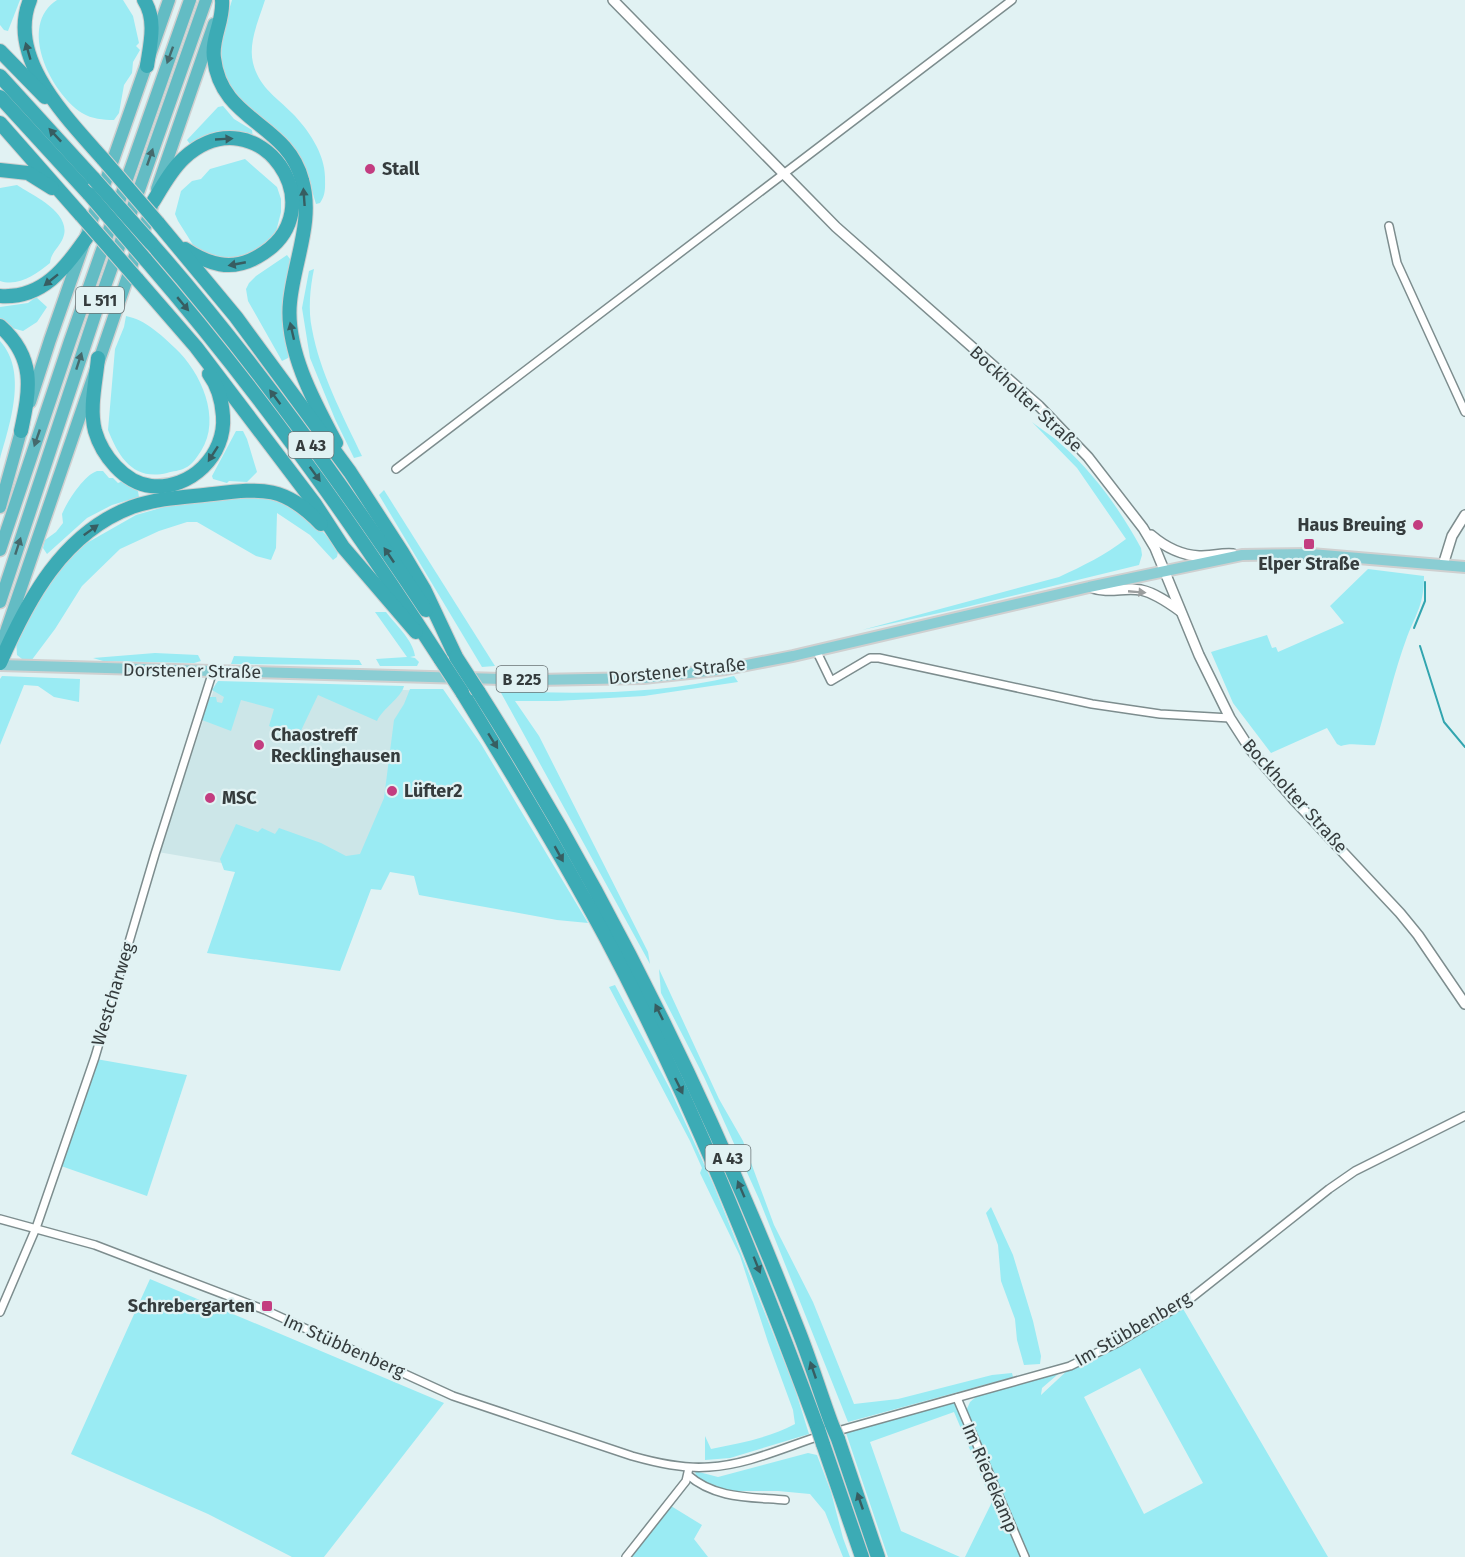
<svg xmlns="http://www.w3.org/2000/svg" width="1465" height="1557" font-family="'Fira Sans',sans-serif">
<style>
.built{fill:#cce6e8}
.green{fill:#9aebf3;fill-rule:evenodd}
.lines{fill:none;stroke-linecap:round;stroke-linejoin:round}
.stream{stroke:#32a5af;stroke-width:2}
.minor-casing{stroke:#7d8d8e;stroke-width:10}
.tertiary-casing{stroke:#7d8d8e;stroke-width:12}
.primary-casing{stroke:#cfd0d0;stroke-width:14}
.trunk-casing{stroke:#cfd0d0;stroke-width:15}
.motorway-casing{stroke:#cfd0d0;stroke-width:16}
.minor{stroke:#fff;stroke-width:7}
.tertiary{stroke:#fff;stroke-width:9}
.primary{stroke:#8acdd3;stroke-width:10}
.trunk{stroke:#63bcc4;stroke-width:12}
.motorway{stroke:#3cabb5;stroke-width:14}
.motorway-bridge-casing{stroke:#cfd0d0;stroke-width:16;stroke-linecap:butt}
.motorway-bridge{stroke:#3cabb5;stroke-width:14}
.oneway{fill:#375d61}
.oneway2{fill:#45696c}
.oneway3{fill:#9a9e9e}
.poi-dot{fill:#c33d80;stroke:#e1f2f3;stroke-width:2}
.labels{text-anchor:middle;stroke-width:4.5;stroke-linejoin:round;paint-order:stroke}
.shield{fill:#e1f2f3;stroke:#697374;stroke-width:1.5}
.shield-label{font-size:16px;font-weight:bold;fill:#353c3d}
.poi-label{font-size:18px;font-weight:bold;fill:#353c3d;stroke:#e1f2f3;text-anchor:start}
.street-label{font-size:18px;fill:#353c3d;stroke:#e1f2f3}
</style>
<rect width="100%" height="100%" fill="#e1f2f3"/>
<polygon class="built" points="216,683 432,691 371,889 158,852"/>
<g class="green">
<polygon points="0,0 20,0 8,31 4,30 0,25"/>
<path d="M57,0h66l10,16 6,27 -3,3 4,4 -7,12 -1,11 -8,12 -5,28 -5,7c-11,0 -22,-1 -32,-7 -31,-20 -65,-87 -25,-113z"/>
<path d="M232,0h33c-6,19 -17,43 -12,63 6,24 23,34 39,50 16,16 33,41 33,64 0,11 1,17 -5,26l-4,1c-5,-16 -8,-33 -19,-46 -36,-43 -83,-57 -75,-123 1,-12 7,-24 10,-35z"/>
<path d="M223,106l11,13 18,11 1,8c-7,-1 -13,-4 -20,-6 -16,-4 -30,4 -43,12l-3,-4 31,-33z"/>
<polygon points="245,159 277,187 281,199 281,212 276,232 271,241 254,252 238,257 211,257 195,248 178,221 175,214 181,191 192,181 201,179 210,169"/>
<path d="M17,185c15,10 56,28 46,53 -4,10 -12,14 -13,25 -14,11 -31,24 -50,18v-93z"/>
<path d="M287,255l3,4c-5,33 -9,63 -1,96l-1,3 -6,3 -34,-60 -2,-12 3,-6 7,-7z"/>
<path d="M314,269c-4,19 -6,41 -2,60 8,44 31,87 50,127l-8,2 -19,-39 -25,-61 -8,-50 7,-37z"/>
<polygon points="36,297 47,307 37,322 23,331 12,328 0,320 0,307 28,303"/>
<path d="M126,316c20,4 35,19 49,32 26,24 47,71 26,103 -4,6 -9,14 -16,17 -5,3 -12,3 -18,5 -33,8 -48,-15 -59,-43l7,-81 9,-22z"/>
<path d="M0,341c28,31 10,82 0,118z"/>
<path d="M1032,422c10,8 21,14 30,23 32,28 59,66 79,103l1,7 -3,10 -177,43 -100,22 197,-53c24,-11 46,-22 67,-38l-49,-71z"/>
<polygon points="236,431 243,431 247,439 257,472 247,482 229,481 227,483 213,479 212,476"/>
<path d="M97,471h6l6,7h4l5,5 5,-2 14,5 2,11 -27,8 -25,13 -40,36 -4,-6 2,-8 11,-8 7,-9 -1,-9c5,-12 22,-39 35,-43z"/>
<polygon points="384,490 495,666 482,667 379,495"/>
<path d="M230,498c12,0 26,-2 38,0 29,6 55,29 70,54l-1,5 -4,3 -23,-25 -33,-22 -1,35 -5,12 -15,-4 -59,-34h-10l-28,9 -39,18 -38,37 -27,43 -24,32 -9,-2 -5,-4 -1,-15 27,-49 22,-28 20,-19 51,-29 28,-8z"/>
<path d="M1368,569l56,7c0,28 -7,36 -17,61 -13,35 -21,72 -32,108 -11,1 -24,-3 -34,1l-4,-2 -10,-16 -56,25 -38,-50 -22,-51 56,-17 5,13 4,-1 2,5 66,-29 -14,-17z"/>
<path d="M375,612h11c9,12 27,28 29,44l-5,1 5,1 4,4 -2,4h-37l-4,-7 31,-2z"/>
<polygon points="155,653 198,655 201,661 194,663 103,661 93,658"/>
<polygon points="234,656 359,660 362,665 231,664"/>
<polygon points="2,676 80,679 79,702 54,697 38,686 24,685 0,745 0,679"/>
<path d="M734,676l4,6 -94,14 -87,5h-42l24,35 109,216 2,12 -150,-273c75,3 161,4 234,-15z"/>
<path d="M218,681l186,5c-3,12 -21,22 -27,35l-59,-26 -21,44 -28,-13 5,-17 -33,-9 -10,31 -29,-11 8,-23h6l1,5 5,1 2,-6 -12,-7z"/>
<polygon points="410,689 443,689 481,744 588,923 557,920 419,895 414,876 390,872 381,890 371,889 340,971 207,953 235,872 224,870 220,859 236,824 258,832 262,828 275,834 279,828 321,843 346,856 360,854 384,798 394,720 404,704"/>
<polygon points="659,969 719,1099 743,1141 774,1225 813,1302 854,1404 898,1399 992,1375 1012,1373 1013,1377 848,1422 759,1199 704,1077 661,993"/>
<path d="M615,985l55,104 44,97 80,200 15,48 -79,24 -25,2v-24l6,13c29,-6 58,-11 84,-25l-2,-14 -25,-68 -28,-86 -40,-83 2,-5 -12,-27 -81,-154z"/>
<polygon points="96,1059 187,1075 147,1196 61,1166"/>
<polygon points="991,1207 1013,1255 1033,1321 1041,1356 1040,1364 1024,1365 1017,1340 1015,1319 1001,1281 998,1245 986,1213"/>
<polygon points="150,1279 444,1403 324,1557 292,1557 208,1514 71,1454"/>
<path d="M1182,1307l146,250h-301l-26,-57 -35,-89 4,-9 7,-6 87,-27 -22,19 -1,7 29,-27 44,-19zM1140,1368l63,115 -59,31 -60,-117z"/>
<polygon points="955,1400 995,1497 1023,1557 965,1557 992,1502 954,1412 870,1442 901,1531 960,1557 888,1557 845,1430"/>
<polygon points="808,1453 817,1455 831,1492 843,1538 850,1557 843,1557 825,1512 810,1494 778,1491 724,1491 697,1481 695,1471 718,1477"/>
<polygon points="671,1506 702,1525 694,1539 708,1557 632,1557"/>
</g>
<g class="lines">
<g class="stream">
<polyline points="1414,628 1425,601 1425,582"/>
<polyline points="1420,646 1444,722 1465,747"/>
</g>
<g class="minor-casing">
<g id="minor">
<polyline points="1389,226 1397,263 1465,412"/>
<polyline points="396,469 1012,0"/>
<polyline points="816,650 831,681 870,658 879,658 1092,704 1160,714 1230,718"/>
<path d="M0,1219l95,26 60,23 110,42 188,86 179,60c25,7 51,13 77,11 38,-2 76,-20 111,-31"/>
<polyline points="0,1312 36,1228 95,1057 155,854 213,671"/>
<polyline points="957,1398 1025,1557"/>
<polyline points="834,1432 1070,1366 1119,1342 1190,1299 1329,1189 1355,1171 1465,1116"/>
<path d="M688,1475c27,24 63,22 97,25"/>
<polyline points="626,1557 686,1481 689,1468"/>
</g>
</g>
<g class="tertiary-casing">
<g id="tertiary">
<polyline points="613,0 836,227 1039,406 1088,457 1143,528 1155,548 1199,655 1230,718 1250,749 1295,801 1400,913 1418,935 1465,1004"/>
<path d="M1151,535c14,12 29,20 48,21 12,0 23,-3 34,-2"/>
<polyline points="1443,565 1452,536 1465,515"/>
<path d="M1089,587c21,7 34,0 52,3 14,3 28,13 39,21"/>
</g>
</g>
<g class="primary-casing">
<polyline id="primary" points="0,665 535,680 643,678 726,669 793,656 1089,587 1242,555 1311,554 1465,567"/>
</g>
<g class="trunk-casing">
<g id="trunk">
<polyline points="157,189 214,24"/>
<polyline points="30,402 50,340 169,0"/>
<polyline points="0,507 23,424"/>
<polyline points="0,550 70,341 190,0"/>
<polyline points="0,602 96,312 206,0"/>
<polyline points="1,646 152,206"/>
</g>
</g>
<g class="motorway-casing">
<g id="motorway">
<path d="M30,0c-24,58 37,118 73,159"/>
<path d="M144,0c13,20 6,45 3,66"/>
<path d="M222,0c2,20 -11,39 -8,58 7,64 73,64 88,122 12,41 -8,81 -12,122 -5,47 24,100 46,141"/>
<polyline points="0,51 45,97"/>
<polyline points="0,76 94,179"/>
<polyline points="0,97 89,194"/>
<polyline points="0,123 81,215"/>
<polyline points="0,170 28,173 52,188"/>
<path d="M153,202c9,-15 18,-32 31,-44 74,-67 157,53 73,99 -26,15 -49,7 -72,-8"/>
<polyline points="158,223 236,317 350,472 402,552 424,589 456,657"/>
<path d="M151,243c101,115 190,240 275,367"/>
<path d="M145,259c109,126 206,261 296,401"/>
<polyline points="137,279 196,347 315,504 343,547 416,632"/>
<path d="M0,296c43,3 65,-28 87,-59"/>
<path d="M0,326c36,32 30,63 21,105"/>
<path d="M98,358c-2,23 -9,50 -3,73 7,24 29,52 56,55 40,4 75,-31 72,-70 -1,-15 -5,-30 -14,-42"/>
<path d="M0,663c28,-64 63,-130 132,-156 26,-9 54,-10 81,-13 51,-6 71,-8 108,30"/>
<path d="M478,691c128,201 233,415 319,636 13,32 23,66 35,98"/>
<path d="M462,692c50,81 99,162 144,246 84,158 150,324 212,491"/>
<polyline points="838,1439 878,1557"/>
<polyline points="823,1444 862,1557"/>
</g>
</g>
<use href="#minor" class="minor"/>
<use href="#tertiary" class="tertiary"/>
<use href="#primary" class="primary"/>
<use href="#trunk" class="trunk"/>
<use href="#motorway" class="motorway"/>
<g class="motorway-bridge-casing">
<g id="motorway-bridge">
<polyline points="103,159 158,223"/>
<polyline points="94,179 151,243"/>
<polyline points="89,194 145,259"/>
<polyline points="81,215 137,279"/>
<polyline points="456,657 478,691"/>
<polyline points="441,660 462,692"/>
<polyline points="832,1425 838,1439"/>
<polyline points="818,1429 823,1444"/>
</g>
</g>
<use href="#motorway-bridge" class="motorway-bridge"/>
</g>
<defs><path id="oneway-solid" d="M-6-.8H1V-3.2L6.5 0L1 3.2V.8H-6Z" transform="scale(1.5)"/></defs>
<g class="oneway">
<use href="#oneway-solid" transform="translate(28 51) rotate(-106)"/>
<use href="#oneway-solid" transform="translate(55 135) rotate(-133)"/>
<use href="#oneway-solid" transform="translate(224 139) rotate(-3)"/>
<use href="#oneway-solid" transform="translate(304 197) rotate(-94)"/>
<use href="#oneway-solid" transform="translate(237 264) rotate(169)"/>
<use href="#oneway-solid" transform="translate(51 280) rotate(141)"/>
<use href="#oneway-solid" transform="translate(183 304) rotate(50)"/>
<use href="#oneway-solid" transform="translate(292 331) rotate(-103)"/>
<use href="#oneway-solid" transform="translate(275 397) rotate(-127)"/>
<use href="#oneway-solid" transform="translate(213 454) rotate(123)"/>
<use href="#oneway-solid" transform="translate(315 474) rotate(54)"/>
<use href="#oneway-solid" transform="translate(91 530) rotate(-36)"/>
<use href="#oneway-solid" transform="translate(389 555) rotate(-124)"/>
<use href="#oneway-solid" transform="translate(493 741) rotate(58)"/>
<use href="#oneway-solid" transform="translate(559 854) rotate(61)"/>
<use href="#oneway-solid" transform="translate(659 1012) rotate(-116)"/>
<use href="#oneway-solid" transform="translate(679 1086) rotate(64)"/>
<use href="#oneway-solid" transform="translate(741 1189) rotate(-113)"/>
<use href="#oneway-solid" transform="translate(757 1265) rotate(68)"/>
<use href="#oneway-solid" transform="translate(813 1370) rotate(-109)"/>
<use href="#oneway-solid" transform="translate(860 1501) rotate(-109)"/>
</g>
<g class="oneway2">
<use href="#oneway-solid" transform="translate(170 55) rotate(110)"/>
<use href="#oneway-solid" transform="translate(150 157) rotate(-71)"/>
<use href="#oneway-solid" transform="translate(79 361) rotate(-72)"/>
<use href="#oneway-solid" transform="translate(37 438) rotate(109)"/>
<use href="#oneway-solid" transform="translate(18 546) rotate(-72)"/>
</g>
<use class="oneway3" href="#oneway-solid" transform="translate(1137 592) rotate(5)"/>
<g class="poi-dot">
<circle cx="370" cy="169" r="6"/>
<circle cx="1418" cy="525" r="6"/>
<rect x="1303" y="538" width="12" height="12" rx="3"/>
<circle cx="259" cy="745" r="6"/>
<circle cx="392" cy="791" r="6"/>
<circle cx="210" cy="798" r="6"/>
<rect x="261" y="1300" width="12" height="12" rx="3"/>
</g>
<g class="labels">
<g class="shield">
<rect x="76" y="287" width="48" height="26" rx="4.5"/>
<rect x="288.5" y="432" width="45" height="26" rx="4.5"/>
<rect x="496.5" y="666" width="51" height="26" rx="4.5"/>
<rect x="705.5" y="1145" width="45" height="26" rx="4.5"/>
</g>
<g class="shield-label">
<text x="100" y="306">L 511</text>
<text x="311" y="451">A 43</text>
<text x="522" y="685">B 225</text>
<text x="728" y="1164">A 43</text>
</g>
<g class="poi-label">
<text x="382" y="175">Stall</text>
<text x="1406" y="531" text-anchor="end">Haus Breuing</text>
<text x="1309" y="570" text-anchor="middle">Elper Straße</text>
<text x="271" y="741">Chaostreff<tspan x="271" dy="21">Recklinghausen</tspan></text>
<text x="404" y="797">Lüfter2</text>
<text x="222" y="804">MSC</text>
<text x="255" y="1312" text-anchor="end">Schrebergarten</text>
</g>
<g class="street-label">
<text transform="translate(1026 399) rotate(43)" y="6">Bockholter Straße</text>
<text transform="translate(192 671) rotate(1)" y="6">Dorstener Straße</text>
<text transform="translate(677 671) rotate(-6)" y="6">Dorstener Straße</text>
<text transform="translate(1295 796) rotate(48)" y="6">Bockholter Straße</text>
<text transform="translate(113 994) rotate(-73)" y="6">Westcharweg</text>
<text transform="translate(1133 1329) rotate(-30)" y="6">Im Stübbenberg</text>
<text transform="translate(344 1346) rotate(24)" y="6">Im Stübbenberg</text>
<text transform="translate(990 1478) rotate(67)" y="6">Im Riedekamp</text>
</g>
</g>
</svg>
